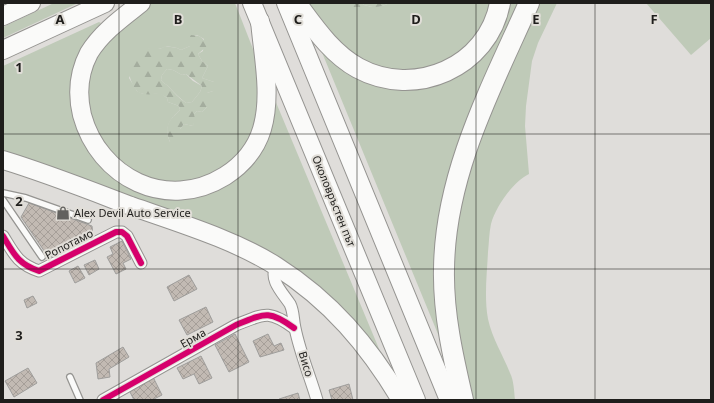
<svg xmlns="http://www.w3.org/2000/svg" width="714" height="403" font-family="'Noto Sans',sans-serif">
<style>
.green{fill:#bfcab8;fill-rule:evenodd}
.forest{fill:url(#forest-firs);fill-rule:evenodd}
.building{fill:url(#building-cross-hatch);stroke:#9f9e9c}
.lines{fill:none;stroke-linecap:round;stroke-linejoin:round}
.service-casing{stroke:#959491;stroke-width:8}
.minor-casing{stroke:#959491;stroke-width:13}
.trunk-casing{stroke:#959491;stroke-width:20}
.motorway-casing{stroke:#959491;stroke-width:22}
.service{stroke:#fafaf9;stroke-width:5.5}
.minor{stroke:#fafaf9;stroke-width:11}
.trunk{stroke:#fafaf9;stroke-width:18}
.motorway{stroke:#fafaf9;stroke-width:20}
.cycleway-casing{stroke:#e1ded8;stroke-width:8}
.cycleway{stroke:#d6006c;stroke-width:6}
.grid{fill:none;stroke:#1f1e1c;stroke-width:1;stroke-opacity:0.55}
.labels{text-anchor:middle;stroke-width:4;stroke-linejoin:round;paint-order:stroke}
.street-label{font-size:11px;fill:#1f1e1c;stroke:#e1ded8}
.poi-label{font-size:11px;fill:#1f1e1c;stroke:#e1ded8;text-anchor:start}
.grid-label{font-size:13px;text-anchor:middle;font-weight:bold;fill:#1f1e1c;stroke:#e1ded8;stroke-width:4;stroke-linejoin:round;paint-order:stroke}
</style>
<defs>
<pattern id="forest-firs" width="22" height="20" patternUnits="userSpaceOnUse"><rect width="22" height="20" fill="#bfcab8"/><path d="M5 1l3.5 6h-7zM16 11l3.5 6h-7z" fill="#a4ad9e"/></pattern>
<pattern id="building-cross-hatch" width="8" height="8" patternUnits="userSpaceOnUse"><rect width="8" height="8" fill="#c2bab3"/><path d="M0 0l8 8M0 8l8-8" fill="none" stroke="#a69f99"/></pattern>
</defs>
<rect width="100%" height="100%" fill="#dfddda"/>
<g class="green">
<polygon points="54,3 78,3 3,38 3,27"/>
<path d="M152,3h83l18,46 4,15 3,30 -5,31 -10,21 -16,18 -23,13 -27,6 -26,-2 -30,-14 -26,-31 -7,-15 -3,-42 13,-30 38,-36zM197,35l7,4 -1,12 -5,3 4,7 6,5 -6,12 12,4 -1,9 -6,2v14l-5,5 -5,-1 -3,3 -1,12 -9,-2 -14,18c-6,-15 -1,-22 10,-32l-1,-4 -11,-4 -1,-4 -7,-5 -17,1 -6,-3 -8,-13 14,-30c7,1 17,3 23,-2l11,2 4,2 9,-4 1,-10z"/>
<path d="M306,3h37l1,1 19,-1 1,2c9,3 17,3 25,-2h104l-8,25 -33,31 -41,13 -37,-5 -35,-22z"/>
<polygon points="507,3 520,3 473,112 440,339 321,50 430,85"/>
<path d="M536,3h21l-19,40 -6,18 -6,45 -1,20 4,48c-16,8 -33,32 -38,50 -2,9 -2,19 -3,28 -1,22 -4,45 0,67 4,19 15,36 22,54 4,8 4,18 5,27h-42l-9,-28 -13,-77 5,-84 7,-30z"/>
<polygon points="646,3 711,3 711,38 691,55"/>
<polygon points="99,22 101,23 92,35 73,87 114,178 217,188 275,100 382,356 323,292 3,153 3,66"/>
<path d="M167,69l6,1 9,5 4,-1 7,7 9,5 -2,6 -8,10 -6,1c-6,-5 -12,-10 -17,-16 -3,-3 -6,-4 -8,-7l1,-5z"/>
</g>
<g class="forest">
<polygon points="343,3 360,3 361,8 354,12 350,11 347,8 348,5"/>
<path d="M363,3h26c-8,5 -16,5 -25,2z"/>
<path d="M191,35c9,0 13,3 16,11l-9,8 4,7 6,5 -6,12 12,4 2,5 -3,4 -6,2v14l-5,5 -5,-1 -3,3 1,5 -2,7 -9,-2 -4,5 2,8 -5,4 -7,1c-6,-16 -2,-21 10,-32l-1,-4 -11,-4 -1,-4c-11,-8 -12,-2 -23,-4 -5,0 -8,-4 -10,-7 -8,-15 -4,-21 1,-35 3,-2 5,-3 7,-4 7,-1 16,4 23,-2l12,2 4,2 9,-4 -2,-6zM167,69l6,1 9,5 4,-1 16,12 -2,6 -8,10 -6,1c-7,-5 -12,-10 -17,-16 -3,-3 -6,-4 -8,-7l1,-5z"/>
</g>
<g class="building">
<polygon points="29,203 92,226 93,237 49,258 21,217"/>
<polygon points="122,241 131,259 123,263 126,269 116,274 107,257 113,254 110,247"/>
<polygon points="95,260 99,269 89,275 84,265"/>
<polygon points="78,266 85,278 75,283 69,271"/>
<polygon points="189,275 197,289 174,301 167,287"/>
<polygon points="33,296 37,303 27,308 24,300"/>
<polygon points="206,307 213,322 187,335 179,320"/>
<polygon points="235,334 249,362 229,372 215,345"/>
<polygon points="268,334 274,346 281,343 284,350 260,357 253,341"/>
<polygon points="123,347 129,357 109,369 110,377 98,379 96,363"/>
<polygon points="201,356 212,378 199,384 194,374 183,379 177,368"/>
<polygon points="28,368 37,383 14,397 5,381"/>
<polygon points="153,377 162,395 152,400 134,400 129,390"/>
<polygon points="349,384 353,400 332,400 329,390"/>
<polygon points="298,393 300,400 279,400 279,399"/>
</g>
<g class="lines">
<g class="service-casing">
<g id="service">
<polyline points="3,193 26,198 88,220"/>
<polyline points="3,200 42,257"/>
<polyline points="70,377 80,400"/>
</g>
</g>
<g class="minor-casing">
<g id="minor">
<path d="M3,236c11,18 15,28 36,35l77,-39h6l5,4 14,27"/>
<path d="M276,266c-7,14 6,26 14,38 4,8 3,16 5,24 5,25 15,48 22,72"/>
<path d="M103,400l133,-75c28,-11 32,-16 58,3"/>
</g>
</g>
<g class="trunk-casing">
<g id="trunk">
<path d="M141,3c-19,15 -39,29 -52,50 -10,19 -12,41 -7,62 17,63 85,97 143,61 17,-11 31,-27 37,-47 10,-34 1,-73 -2,-108"/>
<polyline points="252,3 416,400"/>
<polyline points="286,3 449,400"/>
<polyline points="3,16 31,3"/>
<polyline points="3,50 105,3"/>
<path d="M3,160c43,13 86,30 128,46 48,17 102,33 145,60 55,35 92,79 125,134"/>
</g>
</g>
<g class="motorway-casing">
<g id="motorway">
<path d="M296,3c18,24 35,50 62,65 57,31 130,-1 142,-65"/>
<path d="M463,400c-10,-43 -20,-87 -19,-131 1,-95 47,-181 85,-266"/>
</g>
</g>
<use href="#service" class="service"/>
<use href="#minor" class="minor"/>
<use href="#trunk" class="trunk"/>
<use href="#motorway" class="motorway"/>
<g class="cycleway-casing">
<g id="cycleway">
<path d="M3,236c11,18 15,28 36,35l77,-39h6l5,4 14,27"/>
<path d="M103,400l133,-75c28,-11 32,-16 58,3"/>
</g>
</g>
<use href="#cycleway" class="cycleway"/>
</g>
<path class="grid" d="M119,3v397M238,3v397M357,3v397M476,3v397M595,3v397M3,134h708M3,269h708"/>
<defs>
<g id="shop-bare" transform="scale(1.08)"><path d="M-5-2.5h2.3a2.7 3.5 0 0 1 5.4 0H5L5.5 6h-11ZM-1.5-2.5h3a1.5 2.3 0 0 0-3 0Z" fill="#62615e" stroke="#e1ded8" stroke-width="2.5" paint-order="stroke"/></g>
</defs>
<g fill-rule="evenodd">
<use href="#shop-bare" x="63" y="213"/>
</g>
<g class="labels">
<g class="street-label">
<text transform="translate(334 201) rotate(68)" y="4">Околовръстен път</text>
<text transform="translate(69 244) rotate(-27)" y="4">Ропотамо</text>
<text transform="translate(193 338) rotate(-29)" y="4">Ерма</text>
<text transform="translate(306 364) rotate(73)" y="4">Висо</text>
</g>
<g class="poi-label">
<text x="74" y="217">Alex Devil Auto Service</text>
</g>
</g>
<g class="grid-label">
<text x="60" y="24">A</text>
<text x="178" y="24">B</text>
<text x="298" y="24">C</text>
<text x="416" y="24">D</text>
<text x="536" y="24">E</text>
<text x="654" y="24">F</text>
<text x="19" y="72">1</text>
<text x="19" y="206">2</text>
<text x="19" y="340">3</text>
</g>
<rect width="714" height="403" fill="none" stroke="#1f1e1c" stroke-width="8"/>
</svg>
